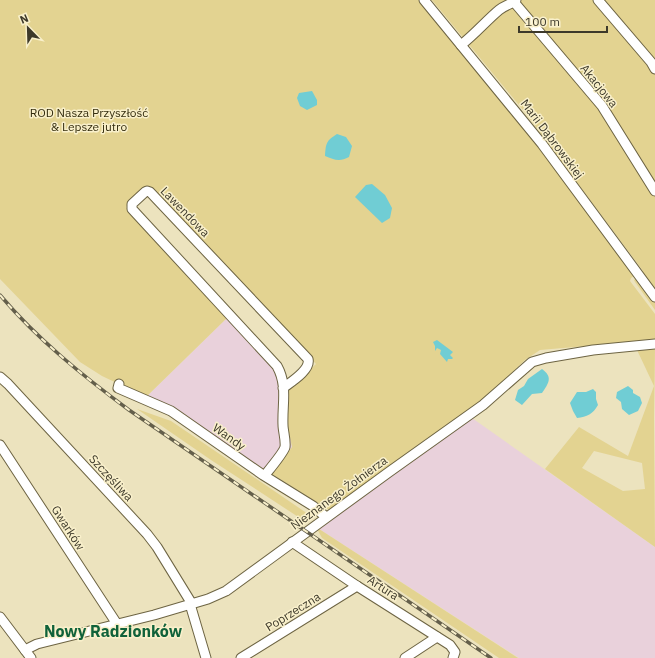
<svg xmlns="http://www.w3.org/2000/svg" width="655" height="658" font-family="'IBM Plex Sans',sans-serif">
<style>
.industrial{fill:#e9d1db}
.green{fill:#e3d391;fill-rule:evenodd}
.water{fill:#70cdd4}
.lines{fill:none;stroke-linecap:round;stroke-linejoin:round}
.minor-casing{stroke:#6d6443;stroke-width:11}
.minor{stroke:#fff;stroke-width:9}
.rail-casing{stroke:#645f4b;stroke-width:3.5}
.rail{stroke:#f9f0cb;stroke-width:2;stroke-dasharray:6;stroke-linecap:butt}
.labels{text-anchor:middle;stroke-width:3;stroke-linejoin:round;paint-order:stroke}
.street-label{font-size:12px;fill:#3d392a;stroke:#f9f0cb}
.park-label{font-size:12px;fill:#342d0e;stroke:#f9f0cb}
.district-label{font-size:16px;font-weight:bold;fill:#10623a;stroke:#f9f0cb}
</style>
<rect width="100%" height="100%" fill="#ece3be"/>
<g class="industrial">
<polygon points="229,316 268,361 275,370 278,378 292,447 272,474 146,397"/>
<polygon points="472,418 655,547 655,658 519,658 316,527"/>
</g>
<g class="green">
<polygon points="0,0 420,0 514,113 635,275 631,278 630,281 655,314 655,340 540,350 525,360 478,405 329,510 272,474 292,447 287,423 286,392 316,364 148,186 126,207 229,316 146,397 102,376 80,362 0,279"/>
<polygon points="432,0 655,0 655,290 651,285 652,284 650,281 649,282 642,273 643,271 640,267 523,110"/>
<polygon points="637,278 655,302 655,310 635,282 634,280"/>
<path d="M655,348l-1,69 1,130 -110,-78 34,-42 49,29 26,-70 -17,-36zM594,451l48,12 3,26 -22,2 -41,-23z"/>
<polygon points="137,409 171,421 311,516 306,522 211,460"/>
<polygon points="316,527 518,658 499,658 322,538"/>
</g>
<g class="water">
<polygon points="312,91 317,100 317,105 307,110 300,106 297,98 299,93"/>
<path d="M337,134l9,3 6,9 -3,11c-9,5 -15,3 -24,-1 1,-13 1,-15 12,-22z"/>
<polygon points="372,184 385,195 392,208 390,218 382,223 355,197 366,185"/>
<polygon points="437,340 453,352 450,355 453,358 452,359 448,359 447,362 440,354 441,350 437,348 435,351 435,346 433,342"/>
<path d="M542,369c11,8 7,14 0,24l-10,1 -10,11 -7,-5 3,-10 6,-4 4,-7z"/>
<polygon points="628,386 633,390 633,393 640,397 642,403 638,411 629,415 622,409 621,402 616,398 617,392"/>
<path d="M593,389l3,3v7l2,6c-5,9 -11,12 -21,13l-4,-7 -3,-8 7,-11h9z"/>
</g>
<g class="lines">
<g class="minor-casing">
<g id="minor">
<polyline points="424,0 542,144 655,297"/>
<polyline points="598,0 651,62 655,69"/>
<polyline points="514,2 602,106 655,191"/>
<path d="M461,45c14,-11 25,-24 38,-35 6,-5 13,-6 17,-10"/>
<polyline points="0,377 8,384 147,534 157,547 192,604"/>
<polyline points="119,384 118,388 171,411 263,475 313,506 326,517"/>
<polyline points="0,445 117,624"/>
<path d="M265,475c4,-5 19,-23 20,-28 1,-7 -2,-16 -2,-22 -1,-21 5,-39 -6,-59l-145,-157v-5l13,-12 2,-1 3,1 158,167c3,11 -17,23 -25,29"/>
<polyline points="292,542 357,586 450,645 455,652 453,658"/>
<polyline points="190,604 206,658"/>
<polyline points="0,617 31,658"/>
<polyline points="25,650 37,644 154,615 208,599 226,591 389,472 483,405 532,362 546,358 593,350 655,344"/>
<polyline points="241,658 357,586"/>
<polyline points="405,658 437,637"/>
</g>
</g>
<use href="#minor" class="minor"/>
<g class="rail-casing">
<path id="rail" d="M0,295c37,44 83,81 129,115l362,248"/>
</g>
<use href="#rail" class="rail"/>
</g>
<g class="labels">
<g class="street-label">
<text transform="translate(599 86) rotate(51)" y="4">Akacjowa</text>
<text transform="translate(552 139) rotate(53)" y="4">Marii Dąbrowskiej</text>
<text transform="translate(185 212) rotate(46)" y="4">Lawendowa</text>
<text transform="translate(229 437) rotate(35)" y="4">Wandy</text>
<text transform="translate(111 478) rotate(47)" y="4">Szczęśliwa</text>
<text transform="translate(339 493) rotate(-36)" y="4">Nieznanego Żołnierza</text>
<text transform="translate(68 528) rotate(57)" y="4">Gwarków</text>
<text transform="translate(383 588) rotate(33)" y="4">Artura</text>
<text transform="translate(293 612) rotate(-32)" y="4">Poprzeczna</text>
</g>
<g class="park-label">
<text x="89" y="117">ROD Nasza Przyszłość<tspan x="89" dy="14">&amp; Lepsze jutro</tspan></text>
</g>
<g class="district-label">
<text x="113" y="637">Nowy Radzionków</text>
</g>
</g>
<g transform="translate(28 28) rotate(337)" stroke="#f9f0cb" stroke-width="3" paint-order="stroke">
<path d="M0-3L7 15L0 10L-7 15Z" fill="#3d392a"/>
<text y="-6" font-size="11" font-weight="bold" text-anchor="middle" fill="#3d392a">N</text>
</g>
<path d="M519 26v6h88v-6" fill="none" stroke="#3d392a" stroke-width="2"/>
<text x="525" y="26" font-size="12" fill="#3d392a" stroke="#f9f0cb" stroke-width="3" paint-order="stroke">100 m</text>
</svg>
